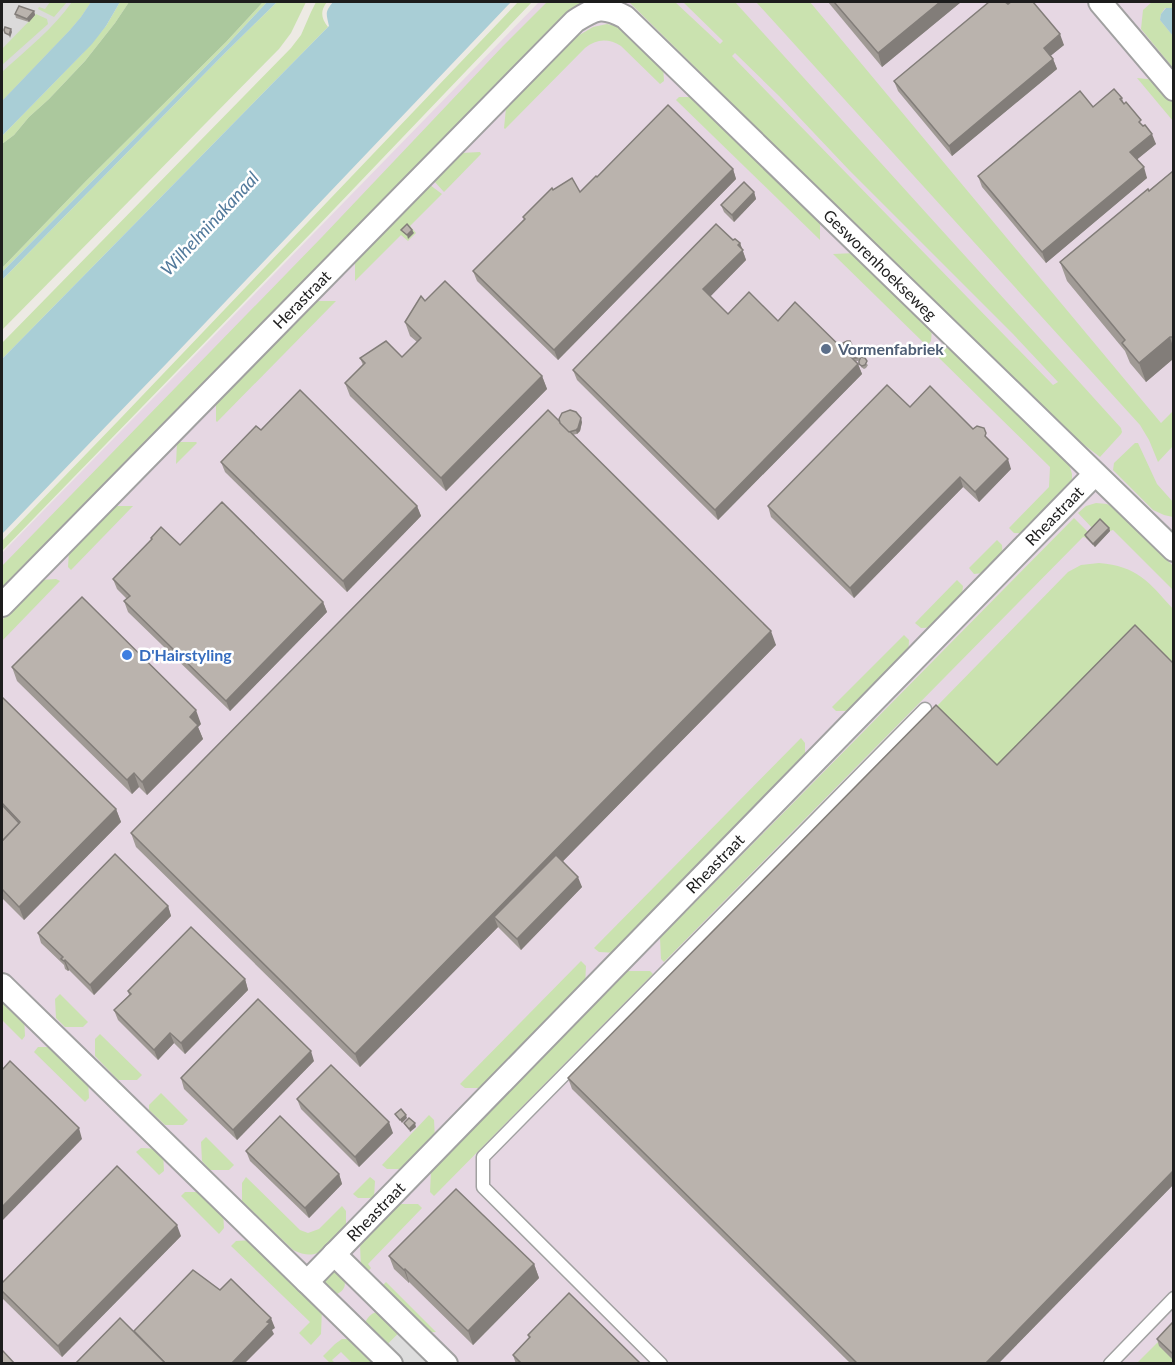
<svg xmlns="http://www.w3.org/2000/svg" width="1175" height="1365" font-family="Lato,sans-serif">
<style>
.residential{fill:#dbdada}
.industrial{fill:#e6d7e3}
.grass{fill:#cae2af;fill-rule:evenodd}
.forest{fill:#abc89d}
.parking{fill:#ddd}
.water{fill:#a9ced6}
.lines{fill:none;stroke-linecap:round;stroke-linejoin:round}
.lane-casing{stroke:#a1a1a1;stroke-width:15}
.street-casing{stroke:#a1a1a1;stroke-width:26}
.lane{stroke:#fff;stroke-width:12}
.street{stroke:#fff;stroke-width:22}
.wall{fill:#a09a95}
.shaded-wall{fill:#827d79}
.building{fill:#bab3ad;stroke:#827d79;stroke-width:1.5}
.service-dot{fill:#5c6f8a;stroke:#fff;stroke-width:2}
.shop-dot{fill:#3f7fe0;stroke:#fff;stroke-width:2}
.labels{text-anchor:middle;stroke-width:5;stroke-linejoin:round;paint-order:stroke}
.street-label{font-size:16px;fill:#1d1d1d;stroke:#fff}
.service-label{font-size:16px;font-weight:bold;fill:#4e5e75;stroke:#fff;text-anchor:start}
.shop-label{font-size:16px;font-weight:bold;fill:#366cbe;stroke:#fff;text-anchor:start}
.water-label{font-size:18px;font-style:italic;fill:#51799b;stroke:#fff}
</style>
<rect width="100%" height="100%" fill="#edeae4"/>
<polygon class="residential" points="2,2 108,2 2,111"/>
<polygon class="industrial" points="539,2 1173,2 1173,1363 2,1363 2,553"/>
<g class="grass">
<polygon points="50,2 67,2 54,17 38,9 39,7 45,9"/>
<path d="M72,2h19l-10,15 -11,13 -68,71v-29c25,-23 51,-43 70,-70z"/>
<polygon points="120,2 129,2 115,23 85,61 49,99 29,117 14,135 2,144 2,136 82,54 106,26"/>
<polygon points="263,2 267,2 228,44 2,272 2,268 86,181 226,42"/>
<polygon points="277,2 306,2 291,33 279,49 2,330 2,280 225,53"/>
<path d="M316,2h11c-7,9 -6,16 1,25l-326,332v-16l289,-295 10,-13 10,-23z"/>
<polygon points="518,2 532,2 314,230 2,551 2,541 119,420"/>
<polygon points="547,2 583,2 2,592 2,566 322,237 503,46"/>
<path d="M629,2h46l45,42 3,-3 -40,-39h52l386,426 1,4 -1,2 -21,23 -42,-32zM735,53l44,43 70,74 164,164 45,48 -5,3 -321,-329z"/>
<polygon points="756,2 810,2 1161,423 1173,411 1173,446 1158,462 1149,440 1140,425"/>
<polygon points="1152,2 1173,2 1173,8 1165,8 1161,14 1160,20 1173,36 1173,68 1141,29 1143,10"/>
<polygon points="36,14 47,19 48,24 2,65 2,49"/>
<path d="M607,24l18,4 38,36 1,17 -4,3 -39,-38c-13,-8 -25,-7 -36,2l-80,81 -1,-1 2,-20 70,-71 17,-10z"/>
<polygon points="1137,78 1157,80 1173,99 1173,121"/>
<polygon points="679,97 698,97 820,219 820,240 676,100"/>
<polygon points="480,152 481,154 444,192 434,181 461,153"/>
<polygon points="430,185 442,194 410,226 416,233 408,241 401,235 355,281 355,261"/>
<polygon points="856,253 932,328 931,341 927,346 833,254"/>
<polygon points="316,301 336,301 217,422 216,421 216,403"/>
<polygon points="939,348 952,348 1069,464 1072,474 1072,485 1031,534 1014,533 1009,528 1049,487 1050,467 934,353"/>
<polygon points="178,442 196,442 197,443 176,464 177,443"/>
<polygon points="1135,443 1138,443 1157,484 1173,502 1173,517 1164,515 1153,510 1113,470 1114,463"/>
<polygon points="1096,503 1107,504 1116,509 1173,566 1173,590 1113,530 1110,531 1094,530 1078,513 1086,506"/>
<polygon points="114,506 133,506 71,570 68,567 69,551"/>
<polygon points="1074,518 1090,534 1086,538 1083,537 664,962 661,959 660,938"/>
<polygon points="997,540 1002,545 1003,562 993,572 974,574 969,568"/>
<path d="M1099,563c38,3 50,19 74,46v56l-171,106 -65,-65 131,-134 13,-7z"/>
<polygon points="56,579 60,581 2,641 2,620 41,580"/>
<polygon points="957,580 963,586 961,604 939,627 921,628 915,623"/>
<polygon points="904,635 909,640 908,658 856,711 836,711 832,707"/>
<polygon points="801,738 805,743 805,763 618,953 599,952 594,948"/>
<polygon points="581,961 586,966 585,986 485,1088 465,1088 460,1084"/>
<polygon points="628,971 650,971 653,974 434,1196 430,1192 431,1171"/>
<polygon points="2,994 24,1015 25,1036 22,1040 2,1020"/>
<polygon points="60,994 88,1022 83,1027 65,1027 56,1018 55,999"/>
<polygon points="100,1034 142,1075 137,1080 118,1080 95,1056 95,1039"/>
<polygon points="38,1047 57,1047 88,1078 89,1098 85,1102 34,1052"/>
<polygon points="161,1093 188,1120 183,1125 165,1125 149,1110 149,1105"/>
<polygon points="429,1115 434,1120 435,1139 405,1169 387,1169 382,1165"/>
<polygon points="206,1137 234,1165 229,1170 210,1170 202,1161 201,1142"/>
<polygon points="141,1148 161,1149 163,1152 164,1171 159,1175 136,1152"/>
<path d="M246,1177l54,53 8,3 11,-4 23,-23 4,5v19c-17,16 -28,33 -53,20l-51,-49v-18z"/>
<polygon points="370,1177 375,1181 374,1198 358,1198 353,1194"/>
<polygon points="185,1192 205,1192 223,1211 224,1228 219,1234 181,1196"/>
<polygon points="399,1204 418,1204 422,1208 368,1264 371,1268 366,1274 361,1270 360,1243"/>
<polygon points="253,1240 322,1308 321,1334 311,1345 299,1333 310,1322 231,1246 236,1241"/>
<path d="M334,1272c14,4 15,19 0,23l-11,-11c0,-6 5,-11 11,-12z"/>
<polygon points="386,1282 436,1332 426,1333 380,1288"/>
<path d="M379,1311l24,18 -20,20 -18,-26c3,-7 7,-10 14,-12z"/>
<polygon points="1173,1327 1173,1363 1137,1363"/>
<polygon points="342,1339 350,1339 379,1363 352,1363 341,1352 332,1360 335,1363 330,1363 323,1356 335,1344"/>
</g>
<polygon class="forest" points="129,2 263,2 226,42 86,181 2,268 2,144 14,135 29,117 49,99 85,61 115,23"/>
<polygon class="parking" points="403,1329 438,1363 397,1363 383,1349"/>
<g class="water">
<polygon points="91,2 120,2 106,26 92,44 2,136 2,101 70,30 81,17"/>
<polygon points="267,2 277,2 225,53 2,280 2,272 228,44"/>
<path d="M333,2h178l-344,361 -165,171v-175l326,-332 1,-1c-3,-13 -4,-14 4,-24z"/>
<polygon points="1166,8 1173,8 1173,36 1160,20 1161,14"/>
</g>
<g class="lines">
<g class="lane-casing">
<g id="lane">
<polyline points="661,1364 483,1187 483,1157 925,709"/>
<polyline points="1110,1364 1174,1298"/>
</g>
</g>
<g class="street-casing">
<g id="street">
<polyline points="1100,2 1174,89"/>
<path id="s1" d="M2,605l573,-584c21,-13 27,-16 50,-4l549,533"/>
<path id="s2" d="M2,985l305,297 788,-808"/>
<polyline points="334,1254 446,1364"/>
<polyline points="307,1282 391,1364"/>
</g>
</g>
<use href="#lane" class="lane"/>
<use href="#street" class="street"/>
</g>
<g class="wall">
<polygon points="828,2 961,2 882,67"/>
<polygon points="1008,4 1064,45 1050,56 1053,59 1057,69 952,156 898,91 894,81"/>
<polygon points="34,11 35,15 29,22 16,18 15,14"/>
<polygon points="1122,98 1124,104 1143,126 1156,144 1137,159 1147,178 1046,263 982,187 978,176 1093,107"/>
<polygon points="733,169 736,179 558,360 477,281 473,271 524,219 523,217 553,190 580,192 597,177"/>
<polygon points="1173,171 1173,359 1146,382 1130,363 1125,351 1067,281 1060,262"/>
<polygon points="754,192 756,199 734,222 724,212 721,205"/>
<polygon points="740,243 746,260 710,296 728,314 778,321 844,349 854,348 859,350 861,359 868,365 866,368 864,369 861,367 859,361 860,359 858,361 856,361 858,364 862,374 718,520 577,380 573,370"/>
<polygon points="425,301 542,376 547,389 446,491 350,396 345,383 363,365 360,358 402,357 417,342 410,336 405,322"/>
<polygon points="910,407 973,429 988,439 1011,469 979,502 963,487 854,598 771,517 768,506"/>
<polygon points="582,422 580,431 577,434 572,435 776,645 563,861 582,887 521,950 498,927 360,1067 136,847 131,833 560,423"/>
<polygon points="221,462 417,506 421,516 347,592 225,472"/>
<polygon points="1109,528 1110,531 1095,547 1086,538 1085,535"/>
<polygon points="151,538 180,545 323,602 327,612 230,711 128,612 124,601 127,599 117,589 113,579 152,540"/>
<polygon points="1173,663 1173,1185 998,1364 851,1364 572,1089 568,1078 997,765"/>
<polygon points="12,667 201,724 198,727 203,739 147,795 139,787 132,794 17,681"/>
<polygon points="2,697 116,809 121,822 24,920 2,898"/>
<polygon points="168,906 171,916 94,995 69,970 68,971 65,969 64,965 41,943 38,933"/>
<polygon points="245,979 248,990 185,1054 174,1043 158,1060 118,1020 114,1010 129,995 128,991"/>
<polygon points="314,1061 237,1140 184,1089 181,1078"/>
<polygon points="297,1099 393,1133 359,1167 301,1109"/>
<polygon points="246,1151 339,1174 342,1184 309,1218 250,1161"/>
<polygon points="181,1236 62,1357 2,1298 2,1283"/>
<polygon points="389,1256 534,1264 539,1278 473,1345 409,1282 409,1283 394,1269"/>
<polygon points="1173,1322 1173,1360 1159,1346 1157,1339"/>
<polygon points="528,1335 641,1364 516,1364 513,1355 529,1338"/>
</g>
<g class="shaded-wall">
<polygon points="940,2 961,2 882,67 878,53"/>
<polygon points="34,11 35,15 29,22 27,19"/>
<polygon points="11,29 12,32 10,38 9,35"/>
<polygon points="1060,34 1064,45 1048,58 1044,48"/>
<polygon points="1053,59 1057,69 952,156 949,146"/>
<polygon points="1152,134 1156,144 1134,162 1130,152"/>
<polygon points="1144,167 1147,178 1046,263 1042,252"/>
<polygon points="733,169 736,179 558,360 554,350"/>
<polygon points="754,192 756,199 734,222 732,215"/>
<polygon points="412,230 414,233 408,239 407,235"/>
<polygon points="740,243 746,260 707,300 703,289"/>
<polygon points="1170,337 1173,347 1173,359 1146,382 1139,363"/>
<polygon points="858,364 862,374 718,520 715,510"/>
<polygon points="542,376 547,389 446,491 441,478"/>
<polygon points="581,418 582,422 580,431 577,434 576,430"/>
<polygon points="1008,459 1011,469 979,502 975,492"/>
<polygon points="960,477 963,487 854,598 850,588"/>
<polygon points="417,506 421,516 347,592 343,581"/>
<polygon points="1109,528 1110,531 1095,547 1093,544"/>
<polygon points="323,602 327,612 230,711 226,701"/>
<polygon points="771,631 776,645 501,924 494,917 498,927 360,1067 355,1054"/>
<polygon points="196,710 201,724 198,727 203,739 147,795 142,782 190,717"/>
<polygon points="134,773 139,787 132,794 127,780"/>
<polygon points="116,809 121,822 24,920 19,907"/>
<polygon points="578,877 582,887 521,950 517,939"/>
<polygon points="168,906 171,916 94,995 90,985"/>
<polygon points="65,960 69,970 68,971 64,961"/>
<polygon points="245,979 248,990 185,1054 181,1043"/>
<polygon points="170,1033 174,1043 158,1060 154,1050"/>
<polygon points="311,1051 314,1061 237,1140 233,1130"/>
<polygon points="406,1115 407,1118 402,1123 400,1120"/>
<polygon points="389,1122 393,1133 359,1167 355,1157"/>
<polygon points="415,1123 416,1127 410,1132 409,1129"/>
<polygon points="79,1128 82,1139 2,1221 2,1207"/>
<polygon points="1173,1171 1173,1185 998,1364 985,1364"/>
<polygon points="339,1174 342,1184 309,1218 305,1208"/>
<polygon points="177,1225 181,1236 62,1357 58,1346"/>
<polygon points="534,1264 539,1278 473,1345 468,1331"/>
<polygon points="405,1269 409,1282 409,1283 404,1270"/>
<polygon points="271,1318 275,1328 272,1330 274,1334 244,1364 231,1364"/>
</g>
<g class="building">
<polygon points="834,2 940,2 878,53"/>
<polygon points="989,2 1005,2 1008,4 1011,2 1033,2 1060,34 1044,48 1053,59 949,146 894,81"/>
<polygon points="19,6 34,11 27,19 15,14"/>
<polygon points="5,27 11,29 9,35 5,33 4,30"/>
<polygon points="1114,89 1122,98 1120,99 1124,104 1126,102 1141,120 1139,122 1143,126 1145,125 1152,134 1130,152 1144,167 1042,252 978,176 1080,91 1093,107"/>
<polygon points="668,105 733,169 554,350 473,271 525,219 523,217 552,188 553,190 572,178 580,192 596,176 597,177"/>
<polygon points="1173,171 1173,337 1170,337 1139,363 1122,343 1125,340 1060,262 1148,189 1149,191"/>
<polygon points="744,182 754,192 732,215 721,205"/>
<polygon points="407,224 412,230 407,235 401,230"/>
<polygon points="716,224 733,240 735,239 740,243 738,245 743,250 703,289 728,314 749,292 778,321 795,302 858,364 715,510 573,370"/>
<polygon points="445,281 542,376 441,478 345,383 365,363 360,358 386,341 402,357 421,338 405,322 421,296 425,301"/>
<polygon points="847,341 850,341 852,345 852,349 855,348 859,350 859,355 857,358 853,358 851,356 851,350 845,350 843,347 843,343"/>
<polygon points="861,357 865,358 867,361 865,365 862,366 859,364 859,361"/>
<polygon points="887,385 910,407 930,386 973,429 977,426 984,428 986,433 985,436 1008,459 975,492 960,477 850,588 768,506"/>
<polygon points="300,390 417,506 343,581 221,462 256,426 261,430"/>
<polygon points="548,410 771,631 355,1054 131,833"/>
<polygon points="570,410 576,412 581,418 578,428 576,430 569,432 560,423 559,419 562,413"/>
<polygon points="222,502 323,602 226,701 124,601 130,596 113,579 152,539 151,538 161,527 180,545"/>
<polygon points="1100,519 1109,528 1093,544 1085,535"/>
<polygon points="82,597 196,710 190,717 198,725 142,782 134,773 127,780 12,667"/>
<polygon points="1135,625 1173,663 1173,1171 985,1364 858,1364 568,1078 936,705 997,765"/>
<polygon points="2,697 116,809 19,907 2,889 2,841 20,822 2,803"/>
<polygon points="2,805 19,823 2,841"/>
<polygon points="115,854 168,906 90,985 65,960 64,961 61,959 63,957 38,933"/>
<polygon points="556,855 578,877 517,939 494,917"/>
<polygon points="191,927 245,979 181,1043 170,1033 154,1050 114,1010 131,994 128,991"/>
<polygon points="258,999 311,1051 233,1130 181,1078"/>
<polygon points="10,1061 79,1128 2,1207 2,1070"/>
<polygon points="331,1065 389,1122 355,1157 297,1099"/>
<polygon points="401,1109 406,1115 400,1120 395,1114"/>
<polygon points="280,1116 339,1174 305,1208 246,1151"/>
<polygon points="409,1118 415,1123 409,1129 404,1123"/>
<polygon points="117,1166 177,1225 58,1346 2,1291 2,1283"/>
<polygon points="456,1189 534,1264 468,1331 405,1269 404,1270 389,1256"/>
<polygon points="193,1270 220,1290 231,1279 271,1318 267,1322 270,1323 231,1364 166,1364 134,1331"/>
<polygon points="569,1293 641,1364 522,1364 513,1355 530,1337 528,1335"/>
<polygon points="120,1318 166,1364 75,1364"/>
<polygon points="1173,1322 1173,1352 1172,1353 1157,1339"/>
<polygon points="2,1350 15,1364 2,1364"/>
</g>
<circle class="service-dot" cx="826" cy="349" r="6"/>
<circle class="shop-dot" cx="127" cy="655" r="6"/>
<g class="labels">
<g class="street-label">
<text dy="6" stroke="none"><textPath href="#s1" startOffset="1228">Gesworenhoekseweg</textPath></text>
<text dy="6" stroke="none"><textPath href="#s1" startOffset="428">Herastraat</textPath></text>
<text dy="6" stroke="none"><textPath href="#s2" startOffset="1496">Rheastraat</textPath></text>
<text dy="6" stroke="none"><textPath href="#s2" startOffset="1010">Rheastraat</textPath></text>
<text dy="6" stroke="none"><textPath href="#s2" startOffset="524">Rheastraat</textPath></text>
</g>
<g class="service-label">
<text x="838" y="355">Vormenfabriek</text>
</g>
<g class="shop-label">
<text x="139" y="661">D'Hairstyling</text>
</g>
<g class="water-label">
<text transform="translate(210 224) rotate(-47)" y="6">Wilhelminakanaal</text>
</g>
</g>
<rect width="1175" height="1365" fill="none" stroke="#1d1d1d" stroke-width="6"/>
</svg>
